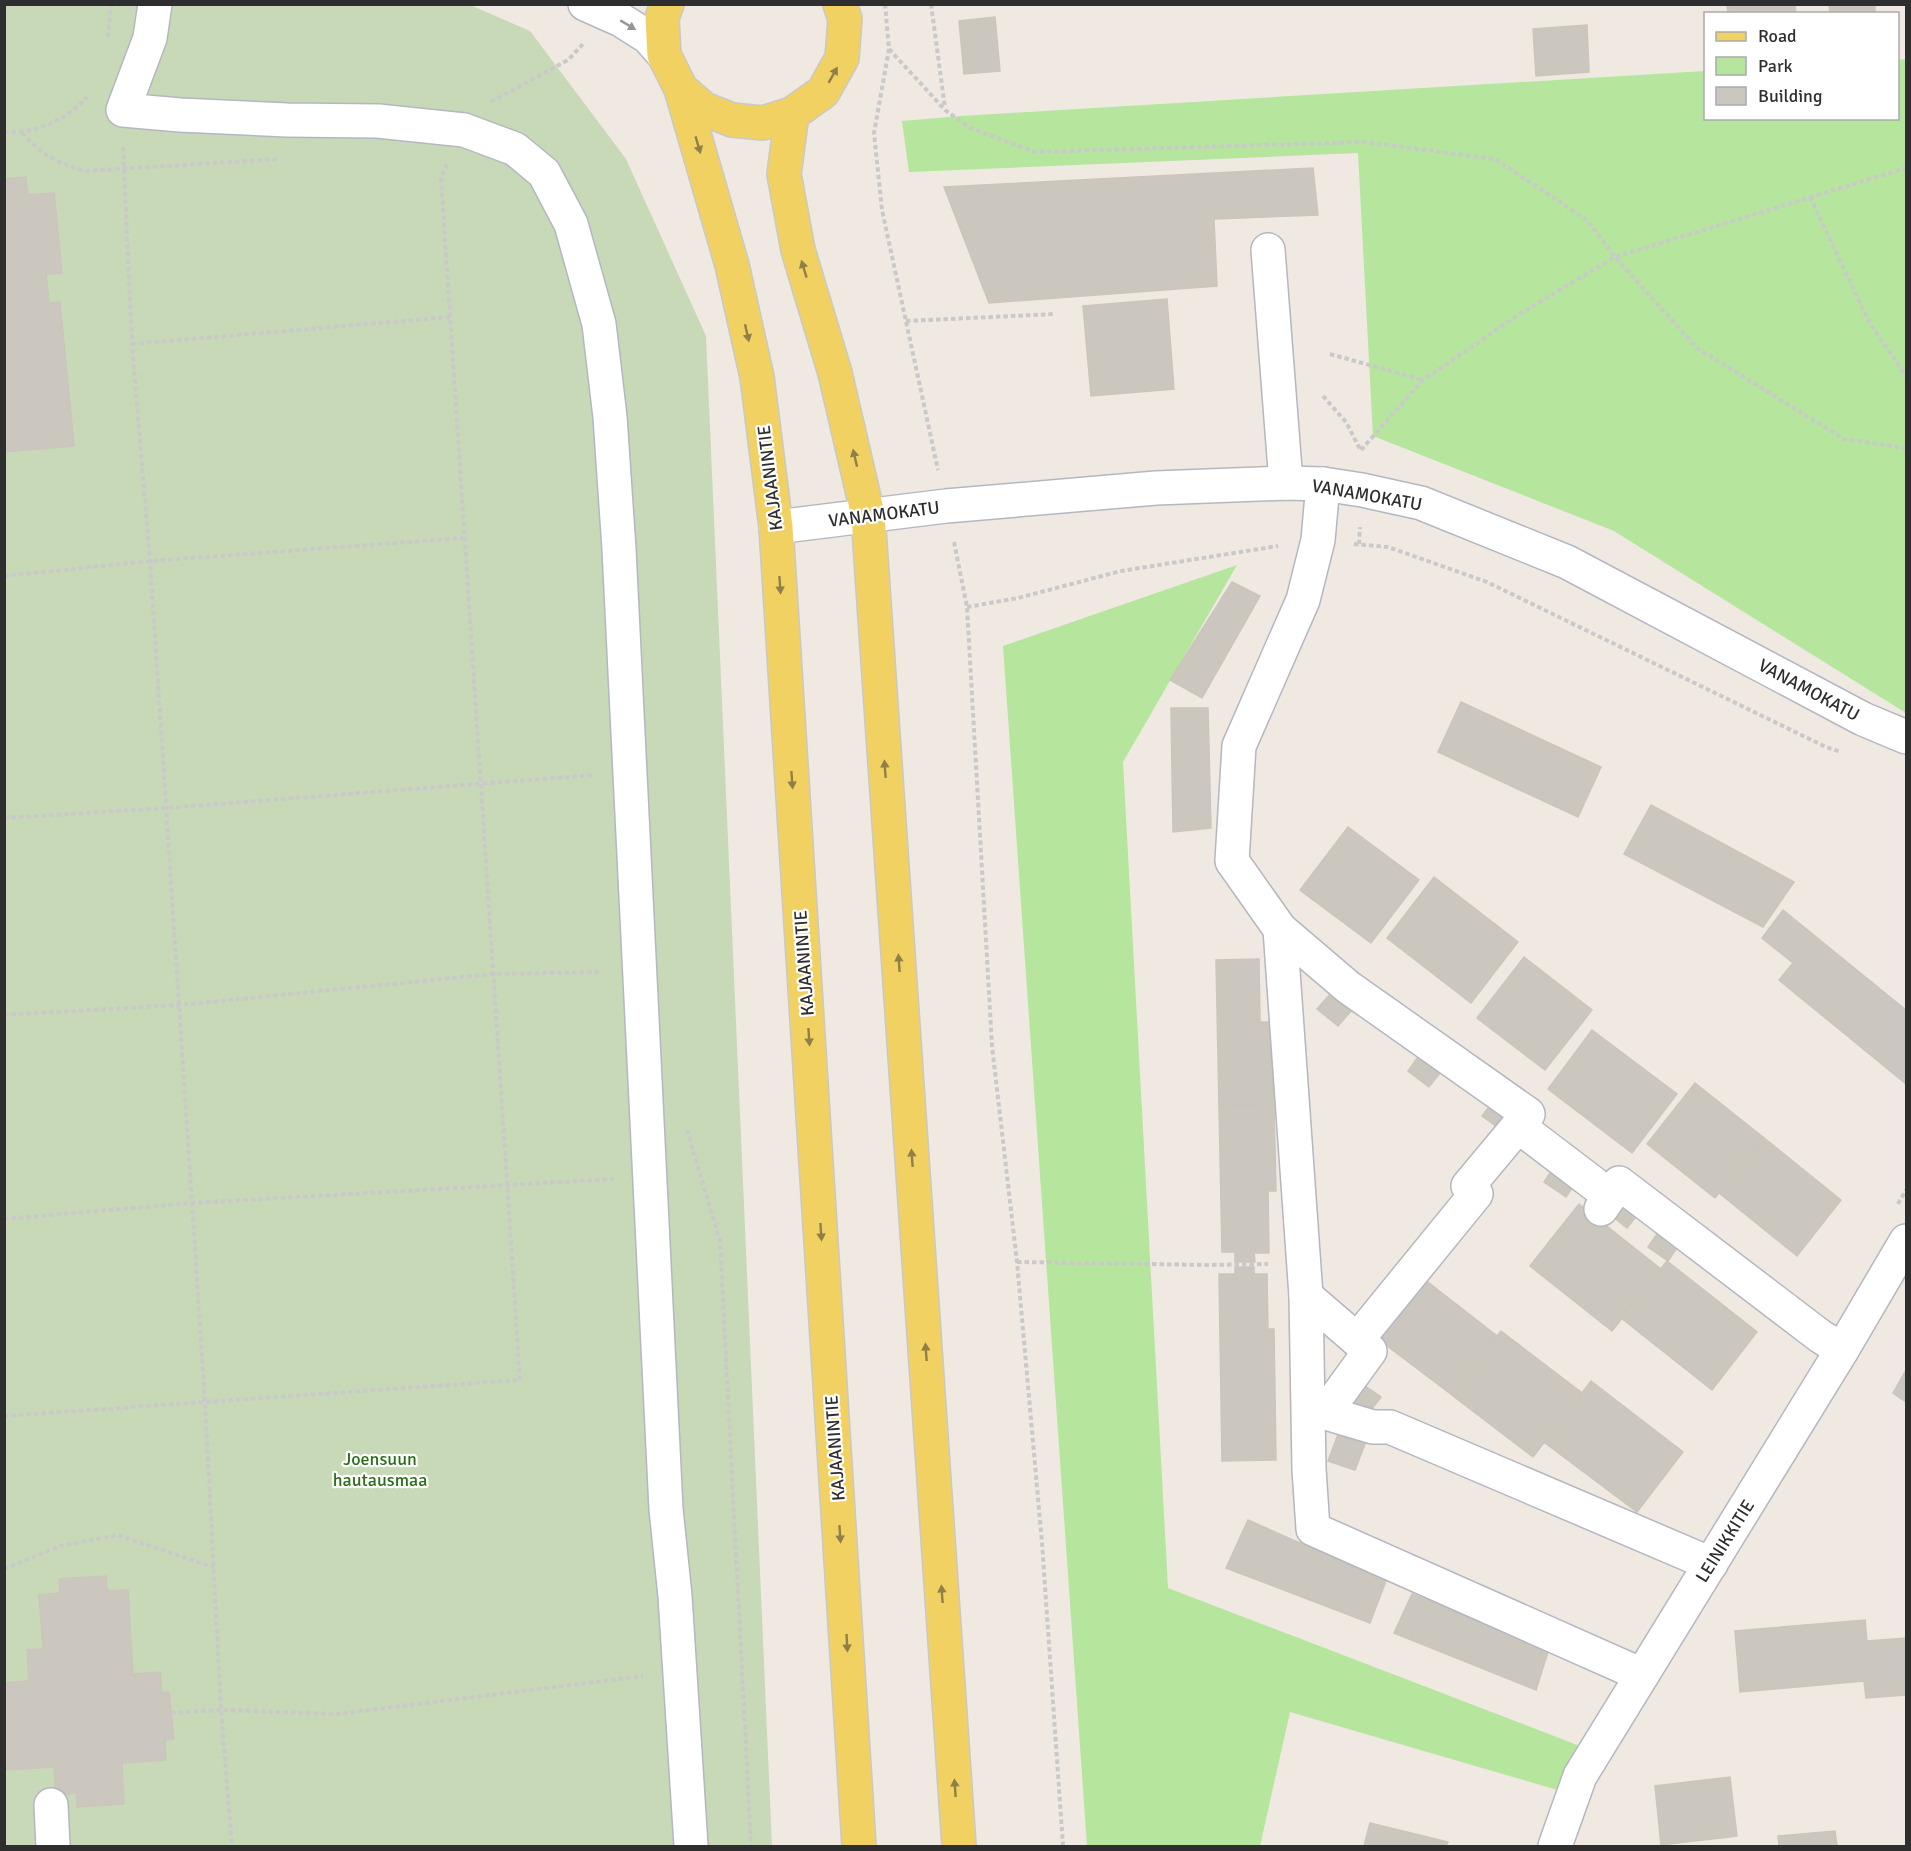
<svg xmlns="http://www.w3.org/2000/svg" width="1911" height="1851" font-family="Signika,sans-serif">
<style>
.green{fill:#b6e59e}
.cemetery{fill:#c8d9b8}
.building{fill:#cbc7bf;stroke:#cbc5ba;stroke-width:1.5}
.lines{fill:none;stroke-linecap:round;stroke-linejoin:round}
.minor-casing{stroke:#b4b7c1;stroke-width:36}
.major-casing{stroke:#c9c9c9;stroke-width:36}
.path{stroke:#c9c9c9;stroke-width:4;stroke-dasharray:4.5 3;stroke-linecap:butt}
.minor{stroke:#fff;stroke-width:33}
.major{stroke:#f2d163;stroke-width:33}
.oneway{fill:#969696}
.oneway2{fill:#908048}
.labels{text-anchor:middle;stroke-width:4.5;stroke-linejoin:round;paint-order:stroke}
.street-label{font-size:18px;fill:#2e2e2e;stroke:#fff}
.park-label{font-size:18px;fill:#2c6e1b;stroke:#fff}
</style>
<rect width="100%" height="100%" fill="#efe9e1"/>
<g class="green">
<polygon points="1906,59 1906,713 1614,531 1373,436 1358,153 909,172 902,121 961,116 1705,71 1706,118 1898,118 1898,60"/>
<polygon points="1237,565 1123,762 1168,1588 1580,1746 1561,1791 1290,1712 1260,1846 1087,1846 1003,646"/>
</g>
<polygon class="cemetery" points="5,5 470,5 530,31 626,159 706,336 772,1846 5,1846"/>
<g class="building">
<polygon points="1727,4 1795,4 1796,14 1728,14"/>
<polygon points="1829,4 1875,4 1875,14 1830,14"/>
<polygon points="995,17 1000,71 964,74 959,21"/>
<polygon points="1587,25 1589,72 1536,76 1533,29"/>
<polygon points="1313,168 1318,215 1214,219 1217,286 989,303 944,187"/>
<polygon points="26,177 28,195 54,193 62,273 46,274 49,303 60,302 74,446 4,452 4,179"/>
<polygon points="1167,299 1174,389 1091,396 1083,306"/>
<polygon points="1232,582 1260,596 1202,698 1170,680"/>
<polygon points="1461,702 1601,767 1578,817 1438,752"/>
<polygon points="1171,708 1208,708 1211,828 1173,832"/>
<polygon points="1651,805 1794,882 1763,927 1624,854"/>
<polygon points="1348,827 1419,880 1371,943 1300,890"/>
<polygon points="1434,877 1518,942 1471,1003 1387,938"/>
<polygon points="1783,910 1906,1010 1906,1084 1779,980 1793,963 1762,938"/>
<polygon points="1524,957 1592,1010 1545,1070 1477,1018"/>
<polygon points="1259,959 1260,1022 1272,1022 1274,1104 1219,1106 1216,960"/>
<polygon points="1332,992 1352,1010 1338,1026 1317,1009"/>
<polygon points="1592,1030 1677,1094 1632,1153 1548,1089"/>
<polygon points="1422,1051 1444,1068 1429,1087 1408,1071"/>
<polygon points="1695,1083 1763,1137 1715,1198 1647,1144"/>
<polygon points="1496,1097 1514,1110 1500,1129 1482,1116"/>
<polygon points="1274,1104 1276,1191 1268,1191 1269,1253 1254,1253 1255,1262 1235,1262 1235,1252 1222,1252 1219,1106"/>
<polygon points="1763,1137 1841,1200 1797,1256 1719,1193"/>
<polygon points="1557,1162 1579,1178 1566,1197 1544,1182"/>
<polygon points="1623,1194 1642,1209 1627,1228 1608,1213"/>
<polygon points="1579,1204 1661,1269 1612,1331 1530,1266"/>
<polygon points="1661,1228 1681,1242 1668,1261 1648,1247"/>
<polygon points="1667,1261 1757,1332 1712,1390 1621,1318"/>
<polygon points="1235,1267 1254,1267 1254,1274 1267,1274 1268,1329 1274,1329 1276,1460 1222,1461 1219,1274 1235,1274"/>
<polygon points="1415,1272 1497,1336 1452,1395 1369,1332"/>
<polygon points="1501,1331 1582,1393 1533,1457 1452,1395"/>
<polygon points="1906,1370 1906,1402 1893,1393"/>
<polygon points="1358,1381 1381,1397 1365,1418 1343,1402"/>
<polygon points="1591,1381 1683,1452 1637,1512 1544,1442"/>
<polygon points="1343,1421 1370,1431 1355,1470 1328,1461"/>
<polygon points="1248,1520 1386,1581 1370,1623 1226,1568"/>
<polygon points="106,1576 107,1591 128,1590 133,1674 160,1672 162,1693 169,1692 174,1739 165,1740 166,1760 122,1763 124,1804 77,1807 76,1793 56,1795 54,1767 4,1770 4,1683 29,1681 27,1650 43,1649 39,1595 60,1593 59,1579"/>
<polygon points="1412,1594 1468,1616 1470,1609 1553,1636 1536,1690 1394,1633"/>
<polygon points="1865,1620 1867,1641 1906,1638 1906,1695 1866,1698 1864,1681 1740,1692 1735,1631"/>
<polygon points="1730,1777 1737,1836 1661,1845 1655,1786"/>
<polygon points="1370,1823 1448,1842 1446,1846 1364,1846"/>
<polygon points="1835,1831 1837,1846 1779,1846 1778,1836"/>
</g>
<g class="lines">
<g class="minor-casing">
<g id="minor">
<polyline points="155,4 150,38 123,110 180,115 287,120 378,121 464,130 515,149 544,173 571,224 599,324 610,417 619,549 666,1509 675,1596 691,1846"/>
<polyline points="585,4 621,20 648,37 664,55"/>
<polyline points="1268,250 1286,483"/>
<polyline points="1323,484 1318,540 1303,600 1239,746 1232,861 1280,929 1348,987 1528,1114 1468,1186 1476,1194 1357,1340"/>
<polyline points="776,527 946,506 1156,488 1286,483 1323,484 1362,490 1421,503 1567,562 1863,719 1906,737"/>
<polyline points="1280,929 1306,1296 1309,1469 1313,1529 1642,1675"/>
<polyline points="1518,1126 1610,1196"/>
<polyline points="1601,1209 1619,1183 1820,1336 1842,1350"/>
<polyline points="1306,1296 1370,1351 1325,1413"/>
<polyline points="1309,1408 1373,1427 1390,1427 1711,1564"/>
<polyline points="51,1805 53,1846"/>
<polyline points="1555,1846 1580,1776 1842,1350 1906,1241"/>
</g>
</g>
<g class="major-casing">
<g id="major">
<polyline points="667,4 662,18 664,55 681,89 704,109 732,120 763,123 792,114 823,92 842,58 845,19 840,4"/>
<polyline points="681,89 732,265 757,377 776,527 859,1846"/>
<polyline points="792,114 784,174 798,250 835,373 868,515 959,1846"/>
</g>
</g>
<g class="path">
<polyline points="885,4 889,49 874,133 882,210 938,470"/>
<polyline points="931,4 945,108"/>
<polyline points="108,37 111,4"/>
<polyline points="889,49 945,110 970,128 1035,152 1363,142 1495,159 1587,220 1615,257 1697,348 1844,439 1906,448"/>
<polyline points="491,102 568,60 583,44"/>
<path d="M4,132c32,2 62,-12 83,-35"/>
<path d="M22,133c22,23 33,29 64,38l193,-12"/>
<polyline points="123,147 132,344 150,561 205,1402 221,1710 232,1846"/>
<polyline points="1810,197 1869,322 1906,376"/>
<polyline points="906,321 1055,314"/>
<polyline points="132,344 450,317"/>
<polyline points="1330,354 1423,380"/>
<polyline points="1323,396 1346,422 1361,451"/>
<polyline points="1361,450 1423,380 1518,315 1615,257 1906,168"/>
<polyline points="954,542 967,607 992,1046 1017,1262 1042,1543 1063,1846"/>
<polyline points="1354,544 1388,547 1487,582 1826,747 1841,752"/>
<polyline points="1359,544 1360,527"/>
<polyline points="4,576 150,561 464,538"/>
<polyline points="967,607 1018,598 1121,571 1278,546"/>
<polyline points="4,818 166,808 593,775"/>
<polyline points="4,1015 179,1005 493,974 602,972"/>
<polyline points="687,1130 720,1241 751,1846"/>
<polyline points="1898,1204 1906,1190"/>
<polyline points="4,1219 192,1203 613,1179"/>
<polyline points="1017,1262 1208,1265 1268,1264"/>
<polyline points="4,1416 520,1380 441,178 447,164"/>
<polyline points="4,1569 60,1546 118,1535 213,1567"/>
<polyline points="171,1713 221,1710 337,1714 643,1676"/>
</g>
<use href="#minor" class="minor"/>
<use href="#major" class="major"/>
</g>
<defs><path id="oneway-solid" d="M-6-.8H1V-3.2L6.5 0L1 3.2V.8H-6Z" transform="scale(1.5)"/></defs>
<use class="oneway" href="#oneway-solid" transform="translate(628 25) rotate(31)"/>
<g class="oneway2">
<use href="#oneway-solid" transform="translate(833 75) rotate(-61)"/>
<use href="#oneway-solid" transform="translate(698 145) rotate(74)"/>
<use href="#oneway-solid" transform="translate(804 269) rotate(-107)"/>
<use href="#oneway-solid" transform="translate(747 333) rotate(77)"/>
<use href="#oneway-solid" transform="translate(855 458) rotate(-103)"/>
<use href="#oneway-solid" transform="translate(780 585) rotate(86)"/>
<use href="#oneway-solid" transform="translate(885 769) rotate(-94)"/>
<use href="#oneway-solid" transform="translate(792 780) rotate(86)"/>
<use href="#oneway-solid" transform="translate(899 963) rotate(-94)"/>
<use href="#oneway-solid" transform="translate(809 1037) rotate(86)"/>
<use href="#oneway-solid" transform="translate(912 1158) rotate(-94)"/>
<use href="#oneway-solid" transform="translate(821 1232) rotate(86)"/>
<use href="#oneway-solid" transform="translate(926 1352) rotate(-94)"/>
<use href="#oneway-solid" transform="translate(840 1534) rotate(86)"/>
<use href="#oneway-solid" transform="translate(942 1594) rotate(-94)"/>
<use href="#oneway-solid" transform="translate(847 1643) rotate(87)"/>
<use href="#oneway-solid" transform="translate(955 1788) rotate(-94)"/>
</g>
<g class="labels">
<g class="street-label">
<text transform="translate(770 478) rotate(-97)" y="6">KAJAANINTIE</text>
<text transform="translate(1367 495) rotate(10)" y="6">VANAMOKATU</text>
<text transform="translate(884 514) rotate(-7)" y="6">VANAMOKATU</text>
<text transform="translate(1809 690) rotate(28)" y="6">VANAMOKATU</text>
<text transform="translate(804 963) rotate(-94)" y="6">KAJAANINTIE</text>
<text transform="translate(835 1448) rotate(-94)" y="6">KAJAANINTIE</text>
<text transform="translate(1725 1541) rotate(-58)" y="6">LEINIKKITIE</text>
</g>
<g class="park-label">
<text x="380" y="1465">Joensuun<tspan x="380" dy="21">hautausmaa</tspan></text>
</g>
</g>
<rect width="1911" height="1851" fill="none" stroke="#2e2e2e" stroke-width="12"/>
<rect x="1704" y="12" width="195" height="108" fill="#ffffff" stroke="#ababab" stroke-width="1.5"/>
<rect x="1716" y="32" width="30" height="9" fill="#f2d163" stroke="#ababab" stroke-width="1.5"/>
<text x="1758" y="42" font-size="18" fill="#2e2e2e">Road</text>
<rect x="1716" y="57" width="30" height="18" fill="#b6e59e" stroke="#ababab" stroke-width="1.5"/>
<text x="1758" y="72" font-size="18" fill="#2e2e2e">Park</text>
<rect x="1716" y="87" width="30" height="18" fill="#cbc7bf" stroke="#ababab" stroke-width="1.5"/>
<text x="1758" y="102" font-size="18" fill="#2e2e2e">Building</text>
</svg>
